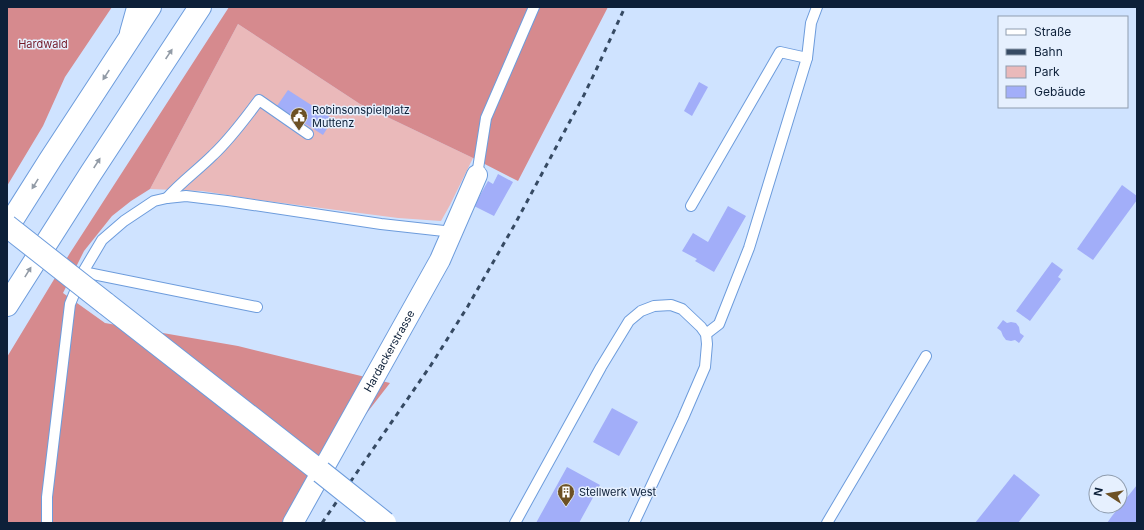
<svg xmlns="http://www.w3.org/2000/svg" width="1144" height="530" font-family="Inter,sans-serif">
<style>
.green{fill:#eab9ba}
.forest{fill:#d68a8e}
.building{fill:#a2aef9}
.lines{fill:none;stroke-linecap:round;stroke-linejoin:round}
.lane-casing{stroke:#6d9cdc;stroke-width:12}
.street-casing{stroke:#6d9cdc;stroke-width:22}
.secondary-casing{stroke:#6d9cdc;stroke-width:24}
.highway-casing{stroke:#6d9cdc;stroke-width:24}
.lane{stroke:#fff;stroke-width:10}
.street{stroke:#fff;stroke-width:20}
.secondary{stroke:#fff;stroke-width:22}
.highway{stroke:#fff;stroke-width:22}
.rail{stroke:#364a63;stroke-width:3;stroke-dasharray:5 5;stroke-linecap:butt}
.secondary-bridge-casing{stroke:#6d9cdc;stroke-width:24;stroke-linecap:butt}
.secondary-bridge{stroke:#fff;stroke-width:22}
.oneway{fill:#929ba6}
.labels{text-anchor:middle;stroke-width:3;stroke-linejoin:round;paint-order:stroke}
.park-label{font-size:11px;fill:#731928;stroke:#e6f0fe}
.poi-label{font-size:11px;fill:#0d2039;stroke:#e6f0fe;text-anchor:start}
.street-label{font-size:11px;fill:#0d2039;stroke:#e6f0fe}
</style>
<rect width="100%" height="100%" fill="#cfe3ff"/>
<polygon class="green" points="238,24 360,104 473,158 450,205 441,221 398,218 259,200 202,191 150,189"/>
<g class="forest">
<polygon points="7,7 112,7 65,77 43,126 7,186"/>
<polygon points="229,7 608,7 518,181 473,158 360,104 238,24 150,189 131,201 112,216 84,251 63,293 105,323 238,346 390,383 321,472 293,523 7,523 7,357 70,253"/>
</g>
<g class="building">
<polygon points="699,82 708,87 692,116 684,111"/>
<polygon points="288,90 333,119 323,135 277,106"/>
<polygon points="498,174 513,182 494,216 474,206 488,181 493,184"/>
<polygon points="1122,185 1137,196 1137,200 1093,260 1077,249"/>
<polygon points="728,206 746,216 714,272 695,261 697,259 682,251 693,233 708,242"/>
<polygon points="1052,262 1063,270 1058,277 1061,279 1030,321 1016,311"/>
<polygon points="1003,320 1007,323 1011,322 1016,323 1019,327 1020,333 1024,336 1019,343 1015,340 1011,341 1006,340 1003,336 1001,331 997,328"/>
<polygon points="612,408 638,422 619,456 593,442"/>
<polygon points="567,467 600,485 596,492 579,523 536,523"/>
<polygon points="1014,474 1040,495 1018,523 975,523"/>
<polygon points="1137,485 1137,523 1107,523 1112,516"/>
</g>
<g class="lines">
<g class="lane-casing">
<g id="lane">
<polyline points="125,32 132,7"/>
<polyline points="477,175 486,118 534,7"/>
<path d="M167,198c14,-16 31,-28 46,-43 17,-16 32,-36 46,-55l49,34"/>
<polyline points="691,206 780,52 807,58"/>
<polyline points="83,272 257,307"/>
<polyline points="706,334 719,324 749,248 807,58 811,23 817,7"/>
<polyline points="47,523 47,497 70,304 83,272 102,240 124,221 154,201 167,198 186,196 227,201 381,224 453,232"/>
<polyline points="515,523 601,367 629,321 641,311 654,306 671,305 682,309 701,327 706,334 707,344 705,367 683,418 634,523"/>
<polyline points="827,523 926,356"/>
</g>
</g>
<g class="street-casing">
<g id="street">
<path id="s1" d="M293,523l147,-263 37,-85"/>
</g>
</g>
<g class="secondary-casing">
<polyline id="secondary" points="105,303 321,472"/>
</g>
<g class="highway-casing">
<g id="highway">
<polyline points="7,228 50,160 150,7"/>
<polyline points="7,305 91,173 200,7"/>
</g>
</g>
<use href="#lane" class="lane"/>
<use href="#street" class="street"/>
<use href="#secondary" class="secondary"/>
<use href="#highway" class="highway"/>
<polyline class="rail" points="322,523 431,365 468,306 515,224 584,95 597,68 625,7"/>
<g class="secondary-bridge-casing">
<g id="secondary-bridge">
<polyline points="7,226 105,303"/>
<polyline points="321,472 385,523"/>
</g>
</g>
<use href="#secondary-bridge" class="secondary-bridge"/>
</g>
<defs><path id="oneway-solid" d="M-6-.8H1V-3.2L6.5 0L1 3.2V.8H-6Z"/></defs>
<g class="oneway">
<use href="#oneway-solid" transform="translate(169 54) rotate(-56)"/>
<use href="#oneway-solid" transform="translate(106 75) rotate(123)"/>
<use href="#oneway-solid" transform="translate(97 163) rotate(-57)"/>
<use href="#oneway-solid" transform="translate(35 184) rotate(122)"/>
<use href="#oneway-solid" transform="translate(28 272) rotate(-58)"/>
</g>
<defs>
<g id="civic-pin" transform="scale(0.9)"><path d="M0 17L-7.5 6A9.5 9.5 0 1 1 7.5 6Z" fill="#6d5124" stroke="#e6f0fe"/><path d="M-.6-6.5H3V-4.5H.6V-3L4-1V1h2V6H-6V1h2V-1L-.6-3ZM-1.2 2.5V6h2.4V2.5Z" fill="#fff"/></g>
<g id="building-pin" transform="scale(0.9)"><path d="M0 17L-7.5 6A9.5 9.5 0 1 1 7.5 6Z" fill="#6d5124" stroke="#e6f0fe"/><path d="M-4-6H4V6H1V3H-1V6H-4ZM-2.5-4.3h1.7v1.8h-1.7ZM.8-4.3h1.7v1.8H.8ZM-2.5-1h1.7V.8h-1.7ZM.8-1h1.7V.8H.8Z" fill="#fff"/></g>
</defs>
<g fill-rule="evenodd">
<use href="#civic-pin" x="299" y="116"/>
<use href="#building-pin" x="566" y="492"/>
</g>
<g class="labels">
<g class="park-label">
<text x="43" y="48">Hardwald</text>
</g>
<g class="poi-label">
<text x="312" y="114">Robinsonspielplatz<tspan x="312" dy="13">Muttenz</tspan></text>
<text x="579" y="496">Stellwerk West</text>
</g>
<g class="street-label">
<text dy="4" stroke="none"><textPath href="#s1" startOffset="197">Hardackerstrasse</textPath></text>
</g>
</g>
<rect width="1144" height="530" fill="none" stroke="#0d2039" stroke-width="16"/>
<rect x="998" y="16" width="130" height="92" fill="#e6f0fe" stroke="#8f9daf"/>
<rect x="1006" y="29" width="20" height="6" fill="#ffffff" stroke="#8f9daf"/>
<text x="1034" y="36" font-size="12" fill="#0d2039">Straße</text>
<rect x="1006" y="49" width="20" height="6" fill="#364a63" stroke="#8f9daf"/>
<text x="1034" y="56" font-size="12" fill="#0d2039">Bahn</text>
<rect x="1006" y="66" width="20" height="12" fill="#eab9ba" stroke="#8f9daf"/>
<text x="1034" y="76" font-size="12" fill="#0d2039">Park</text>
<rect x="1006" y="86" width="20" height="12" fill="#a2aef9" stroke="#8f9daf"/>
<text x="1034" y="96" font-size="12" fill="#0d2039">Gebäude</text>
<g transform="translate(1108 494) rotate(282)"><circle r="19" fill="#e6f0fe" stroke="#8f9daf"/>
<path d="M0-3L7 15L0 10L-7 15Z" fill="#6d5124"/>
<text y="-6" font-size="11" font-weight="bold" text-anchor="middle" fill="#0d2039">N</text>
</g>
</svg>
